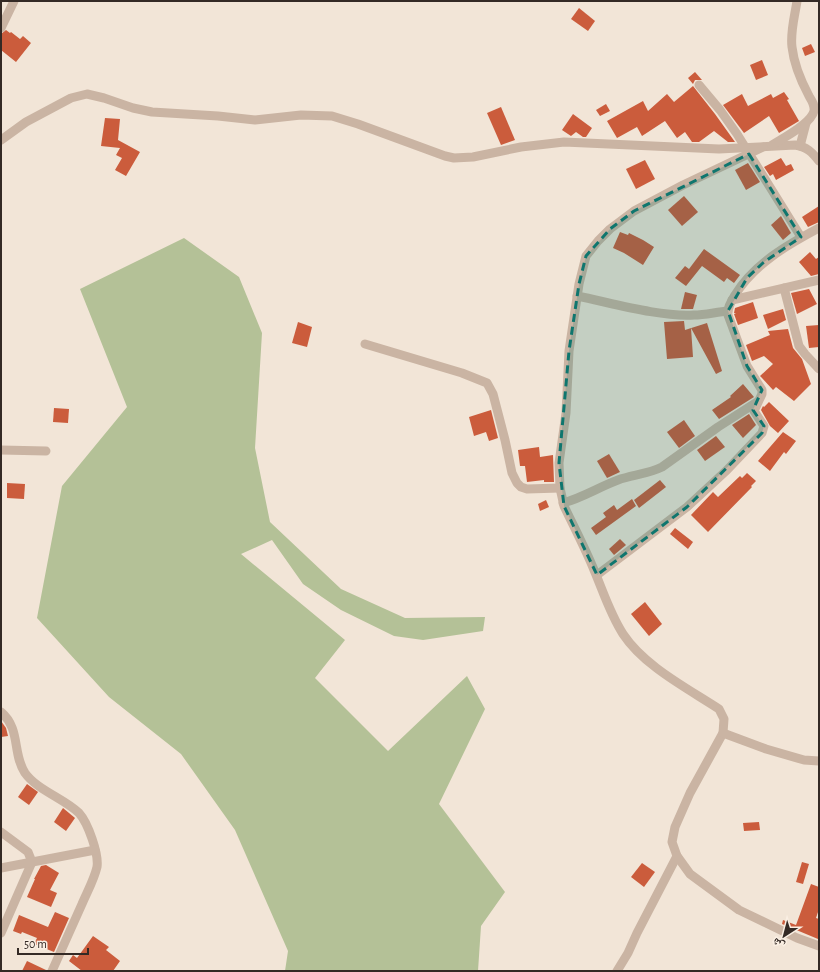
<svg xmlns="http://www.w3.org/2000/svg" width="820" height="972" font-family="'Alegreya Sans','Noto Naskh Arabic',sans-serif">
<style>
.green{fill:#b4c197}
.building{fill:#cb5c3c}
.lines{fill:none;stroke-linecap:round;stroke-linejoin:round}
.street{stroke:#cab4a3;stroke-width:9}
.marked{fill:#0f766e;fill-opacity:0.2;stroke:#0f766e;stroke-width:3;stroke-dasharray:8 5;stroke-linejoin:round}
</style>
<rect width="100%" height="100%" fill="#f2e5d7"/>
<polygon class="green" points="184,238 239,277 262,333 255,448 270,522 341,589 405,618 485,617 483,631 423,640 394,636 341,610 303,584 272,540 241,554 345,640 315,678 388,751 467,676 485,709 439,804 505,892 481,926 478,971 285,971 288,951 235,830 181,754 109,697 37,618 62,486 127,407 80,289"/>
<g class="building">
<polygon points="579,8 595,21 588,31 571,19"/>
<polygon points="6,30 10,33 11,32 20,39 23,36 31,43 16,62 1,50 1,34"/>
<polygon points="811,44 815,52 805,56 802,48"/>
<polygon points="762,60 768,75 756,80 750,65"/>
<polygon points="695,72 702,80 695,80 693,84 688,78"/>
<polygon points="693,86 715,114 735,142 728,142 714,131 699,142 692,142 685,132 677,138 665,121 642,136 637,127 617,138 607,121 643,101 648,111 667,94 674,102"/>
<polygon points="784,92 789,99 787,100 799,121 779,133 769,116 744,133 723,105 742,94 748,106 771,94 773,98"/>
<polygon points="606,104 610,111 600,116 596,110"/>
<polygon points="501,107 515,140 501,145 487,113"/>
<polygon points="573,114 592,128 586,137 583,137 576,132 571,136 562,130"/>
<polygon points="105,118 120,119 118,140 140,152 126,176 115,170 122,158 116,155 120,148 101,146"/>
<polygon points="781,158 786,166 791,164 794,170 776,180 773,174 770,176 764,167"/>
<polygon points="645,160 655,179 636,189 626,169"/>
<polygon points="748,163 760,182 746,190 735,170"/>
<polygon points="684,196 698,212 682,226 668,210"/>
<polygon points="819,206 819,222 808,227 802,217"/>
<polygon points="781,216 791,233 783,240 771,225"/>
<polygon points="620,232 628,235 629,233 643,240 654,247 643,265 624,253 613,248"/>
<polygon points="704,249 740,275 734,283 727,278 724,282 702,266 686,286 675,278 685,266 689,269"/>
<polygon points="810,252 816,259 819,257 819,274 811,276 799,262"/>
<polygon points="809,289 817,304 797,314 791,293"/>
<polygon points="685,292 697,295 693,309 681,309"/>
<polygon points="753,302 758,318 738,325 734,314 736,314 734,313 735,308"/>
<polygon points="783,309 786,320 768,329 763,315"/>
<polygon points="684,321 685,330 707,323 722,371 716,374 691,328 693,357 667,359 664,322"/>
<polygon points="298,322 312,327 307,347 292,343"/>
<polygon points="819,325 819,347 809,348 806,326"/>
<polygon points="788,329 793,348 802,359 811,384 794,401 776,387 773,390 762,378 760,376 773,364 764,356 752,361 746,345 770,335 768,331"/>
<polygon points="743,384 754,397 719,419 712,410 731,397 730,396"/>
<polygon points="769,402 789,421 778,433 770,426 761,410 763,406 764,407"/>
<polygon points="54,408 69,409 68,423 53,422"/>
<polygon points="491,410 498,438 489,441 486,432 474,436 469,417"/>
<polygon points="749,414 756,425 743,438 732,425"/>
<polygon points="684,420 695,436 679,448 667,432"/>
<polygon points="783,432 796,441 786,454 784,452 770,471 758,461"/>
<polygon points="716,436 725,447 705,461 697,450"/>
<polygon points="539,447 540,457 553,455 554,482 544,482 544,480 527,482 525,466 520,466 518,450"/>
<polygon points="609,454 620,472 607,478 597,461"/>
<polygon points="747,473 756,481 751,486 752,487 708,532 691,515 713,492 718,497 740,476 742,478"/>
<polygon points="660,480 666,487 639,508 634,500"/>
<polygon points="7,483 25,484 24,499 7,498"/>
<polygon points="632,499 636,506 596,535 591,528 606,517 603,513 614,505 617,510"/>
<polygon points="546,500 549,507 540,511 538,504"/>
<polygon points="675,528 693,542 688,549 670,534"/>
<polygon points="620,539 626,545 614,555 609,549"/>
<polygon points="645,602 662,624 649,636 631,614"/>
<polygon points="1,721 6,728 8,736 1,737"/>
<polygon points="27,784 38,792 29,805 18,797"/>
<polygon points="63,808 75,818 66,831 54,822"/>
<polygon points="759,822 760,830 744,831 743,823"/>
<polygon points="802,862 809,864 803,884 796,882"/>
<polygon points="642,863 655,872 644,887 631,877"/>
<polygon points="46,865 59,873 50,890 57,893 51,907 27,897 35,879 34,879 41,866"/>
<polygon points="811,884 819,887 819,909 816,918 819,919 819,935 818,939 782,924 783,920 796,925"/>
<polygon points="55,912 69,918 54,952 34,944 37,938 22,932 21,934 13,931 19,915 48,927"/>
<polygon points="93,936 109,947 106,950 120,961 113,971 82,971 69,961 73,955 77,958"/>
<polygon points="27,961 46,970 46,971 22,971"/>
</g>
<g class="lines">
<g class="street">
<polyline points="1,28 14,1"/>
<polyline points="699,85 720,110 737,134 801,237"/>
<path d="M1,140l25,-18 45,-24 16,-4 17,4 29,10 19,4 66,4 37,4 46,-5 31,1 26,8 87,32 9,2 19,-1 48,-10 43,-5 155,7 76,-4c12,2 17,7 24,16"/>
<path d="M772,145c11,-7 39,-21 42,-34 1,-6 -2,-10 -5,-15 -8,-15 -15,-31 -17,-49 -2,-15 3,-32 5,-46"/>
<polyline points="800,146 806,123"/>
<path d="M763,147l-80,38 -49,26 -24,18 -12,12 -12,15 -7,28 -10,67 -3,62 -7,50 1,25 4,18c10,21 21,42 30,64 9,21 16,44 29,64 21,32 64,54 96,75l5,10 -1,14 -33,60 -15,34 -3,15 5,14 13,18 49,36 58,28 22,8"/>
<polyline points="784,288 799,346 805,354 819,369"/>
<path d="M577,296c35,7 82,21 117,19 11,0 22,-3 34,-4"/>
<polyline points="732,300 819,280"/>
<polyline points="365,344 462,373 487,383 493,394 505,440 512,473 517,483 521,487 527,489 560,488"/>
<polyline points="1,450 46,451"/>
<path d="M563,503c19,-5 36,-16 55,-23 14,-5 30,-6 44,-13l56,-40 39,-25"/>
<path d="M597,575l90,-68 40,-37 35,-37 2,-7 -10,-15 8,-17v-4l-15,-24 -19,-51c-1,-7 3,-13 7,-20 19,-31 52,-50 84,-67"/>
<path d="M1,712c20,17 11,41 24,61 12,17 40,26 54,40 9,10 20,41 18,54 -3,13 -10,25 -15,37 -10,22 -20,45 -30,67"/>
<polyline points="723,733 766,749 804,760 819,761"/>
<polyline points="1,832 28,852 32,862 1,933"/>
<polyline points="1,868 95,850"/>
<polyline points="617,971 628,953 637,933 677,856"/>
</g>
</g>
<path class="marked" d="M749,154l52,83 -37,25 -17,16 -19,33 19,55 15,24 -9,20 11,16 -2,7 -75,74 -90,68 -33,-69 -5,-43 10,-112 10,-67 7,-28 24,-27 24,-18z"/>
<rect width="820" height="972" fill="none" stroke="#342a25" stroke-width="4"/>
<g transform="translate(784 936) rotate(216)" stroke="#faefe3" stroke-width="3" paint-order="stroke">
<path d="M0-3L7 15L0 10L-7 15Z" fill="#342a25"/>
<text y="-6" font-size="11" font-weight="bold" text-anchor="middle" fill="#342a25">ش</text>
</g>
<path d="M18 948v6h70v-6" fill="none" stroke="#342a25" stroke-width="2"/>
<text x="24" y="948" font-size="12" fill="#342a25" stroke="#faefe3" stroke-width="3" paint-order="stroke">50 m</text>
</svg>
